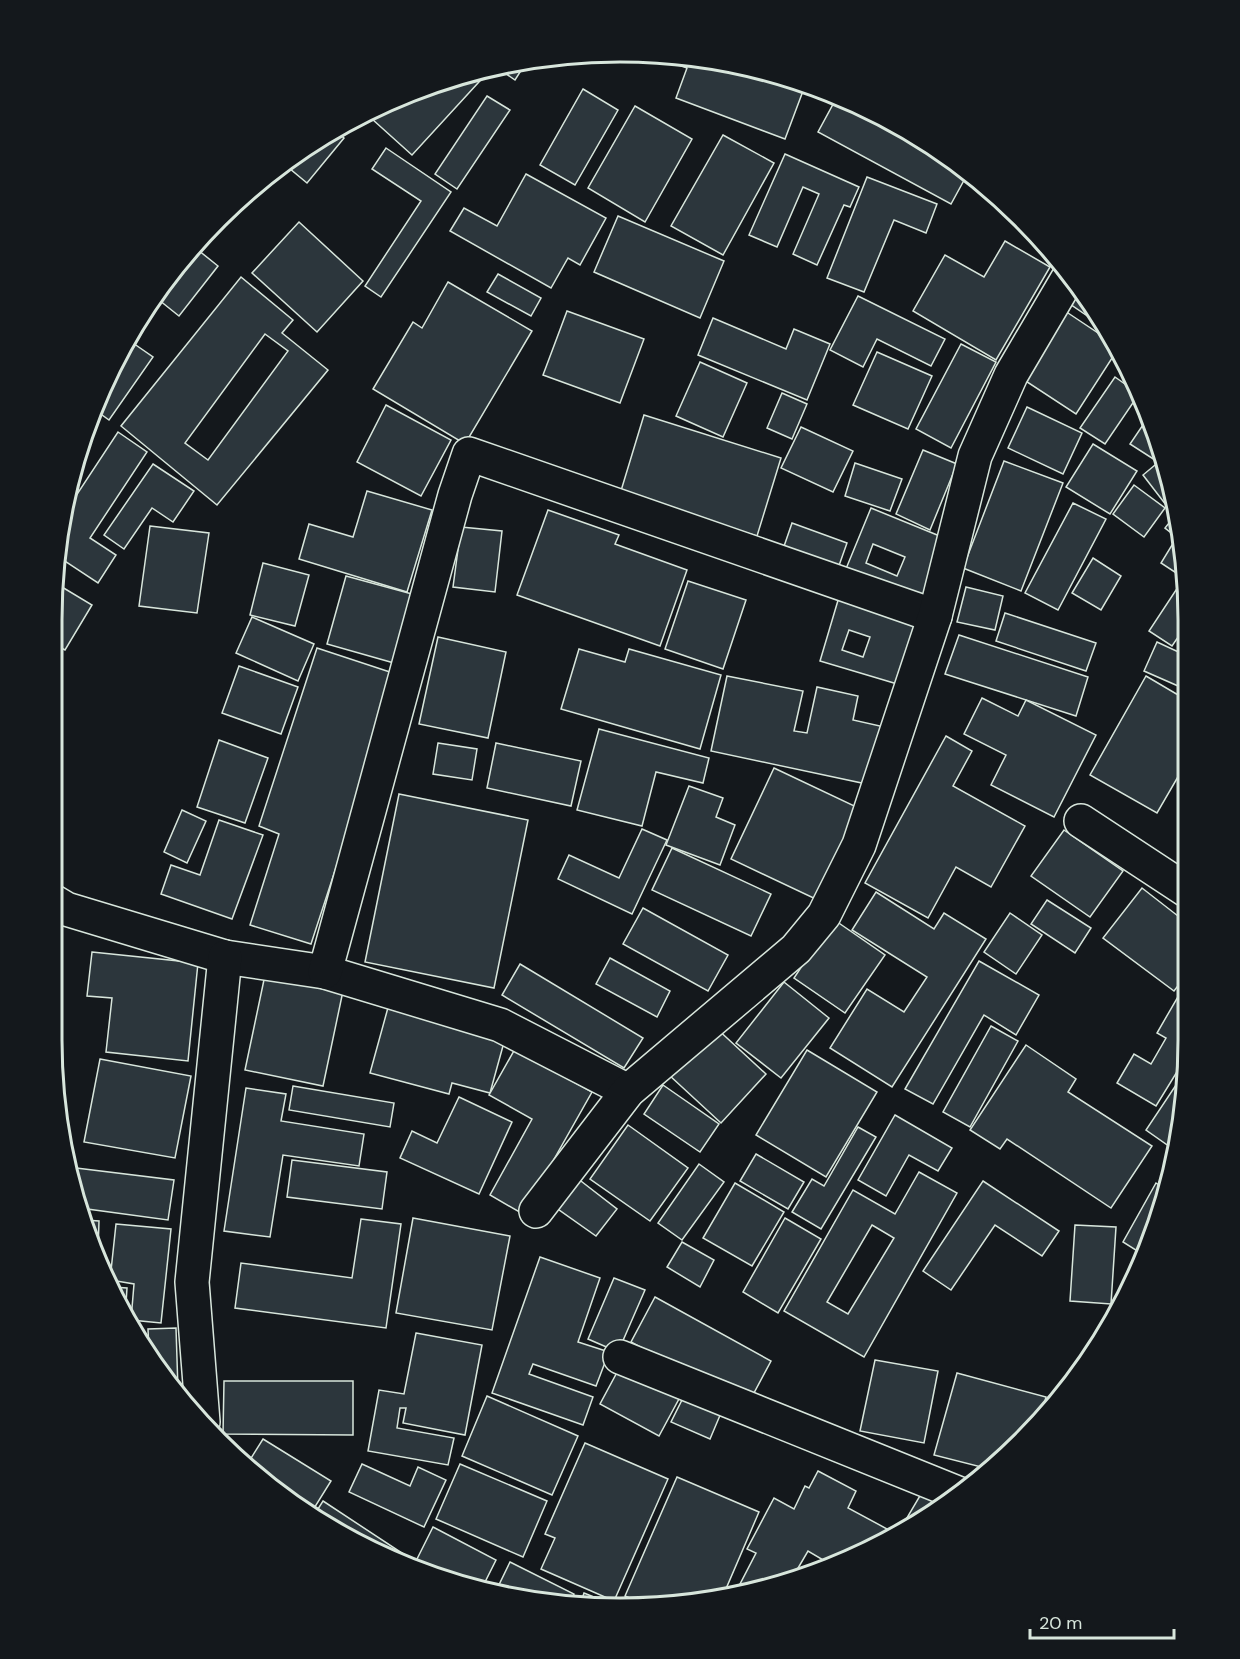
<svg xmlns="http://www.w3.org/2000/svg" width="1240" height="1659" font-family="'DM Sans',sans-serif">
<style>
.building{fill:#2c363c;stroke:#d8e6dc;stroke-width:1.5;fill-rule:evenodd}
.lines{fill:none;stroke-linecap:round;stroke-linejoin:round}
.minor-casing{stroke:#d8e6dc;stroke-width:36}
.minor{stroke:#14181c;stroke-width:33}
.rim{fill:none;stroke:#d8e6dc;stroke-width:3}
</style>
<rect width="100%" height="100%" fill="#14181c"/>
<g class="building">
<polygon points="649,54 695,56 806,83 785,139 676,98 687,68"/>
<polygon points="527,61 515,80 496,67"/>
<polygon points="486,68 489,71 412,155 372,119 386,103 473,70"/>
<polygon points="583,89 618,110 575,185 540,165"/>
<polygon points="487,96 510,110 457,189 435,174"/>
<polygon points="837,97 898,124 895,129 940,153 968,173 951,204 818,132"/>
<polygon points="635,106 692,139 645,222 588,188"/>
<polygon points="335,130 344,138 307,183 283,163"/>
<polygon points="723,135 774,163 723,255 671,226"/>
<polygon points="386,148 451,192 381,297 365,286 421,201 372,169"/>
<polygon points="785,154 859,187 850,207 844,205 817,265 793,254 819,194 803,187 777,247 749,235"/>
<polygon points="526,174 606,218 580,265 568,258 551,288 450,231 464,208 497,226"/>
<polygon points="867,177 937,204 926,233 894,220 864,292 827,278"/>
<polygon points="996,193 1023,222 991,203"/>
<polygon points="618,216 724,261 700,318 594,272"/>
<polygon points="299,222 363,281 317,332 252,273"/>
<polygon points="1005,241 1050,267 996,360 913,311 945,255 984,277"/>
<polygon points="198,250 218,266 179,316 154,296"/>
<polygon points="498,274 541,298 531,316 487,292"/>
<path d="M241,277l52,43 -11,13 46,37 -111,135 -96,-79zM265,334l23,17 -80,109 -23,-17z"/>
<polygon points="448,282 532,331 465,444 373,389 413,322 422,328"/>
<polygon points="1081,290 1102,326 1070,304"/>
<polygon points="858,296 945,339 931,366 877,339 863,367 830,350"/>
<polygon points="1062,309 1110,341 1116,352 1076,414 1018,376"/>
<polygon points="567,311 644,339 620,403 543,375"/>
<polygon points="713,318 786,349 794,329 830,344 807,400 698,355"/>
<polygon points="130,341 153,357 109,420 98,412"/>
<polygon points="961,344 996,362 951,448 916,429"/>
<polygon points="877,352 932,376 908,429 853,405"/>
<polygon points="700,362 747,383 723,437 676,416"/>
<polygon points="1115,377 1139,394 1105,444 1080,428"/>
<polygon points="782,393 807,404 792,439 767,428"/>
<polygon points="386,405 451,440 421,496 357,462"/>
<polygon points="1027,407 1082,433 1063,474 1008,448"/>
<polygon points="644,415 781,458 757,536 620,494"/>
<polygon points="1149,416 1161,459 1158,462 1130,444"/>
<polygon points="801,427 853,451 833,492 781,468"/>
<polygon points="118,432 147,452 90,538 116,555 98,583 57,556 64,514"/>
<polygon points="1093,444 1137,471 1110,514 1066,487"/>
<polygon points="923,450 957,464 930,530 896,514"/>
<polygon points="1161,460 1172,500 1166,505 1143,475"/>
<polygon points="1004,461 1063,483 1021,591 963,568"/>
<polygon points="855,463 902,479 890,511 845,496"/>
<polygon points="153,464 194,491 173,522 152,508 124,549 104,535"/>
<polygon points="1134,485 1165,508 1144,537 1113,514"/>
<polygon points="367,491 432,510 407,592 299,559 309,524 353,537"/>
<polygon points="1073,503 1106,519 1058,610 1025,593"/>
<path d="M871,508l76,31 -28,69 -76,-32zM873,544l32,13 -8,19 -31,-13z"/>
<polygon points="548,510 619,535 615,544 687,570 660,646 517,595"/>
<polygon points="1176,514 1183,542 1165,528"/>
<polygon points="792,523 847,543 836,574 781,555"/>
<polygon points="150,526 209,533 197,613 139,606"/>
<polygon points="461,527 502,531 495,592 453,587"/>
<polygon points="1172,545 1184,553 1185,627 1172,646 1149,631 1184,578 1161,563"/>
<polygon points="1093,558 1121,576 1101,610 1072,593"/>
<polygon points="263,563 309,575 295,626 250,615"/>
<polygon points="346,576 412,594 394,663 327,644"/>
<polygon points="52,581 92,605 65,650 52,643"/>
<polygon points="688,581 746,600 723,669 665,649"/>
<polygon points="966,587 1003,596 995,630 957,622"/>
<path d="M839,597l84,26 -19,63 -84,-25zM849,630l21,7 -7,20 -21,-7z"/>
<polygon points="1005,613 1096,643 1086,671 996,641"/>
<polygon points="252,617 314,644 298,681 236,653"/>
<polygon points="959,635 1088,677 1076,716 945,674"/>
<polygon points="438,637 506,652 488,738 419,724"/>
<polygon points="1157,642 1185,655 1185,689 1144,671"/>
<polygon points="317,648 399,675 311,944 250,925 279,834 259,826"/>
<polygon points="579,649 625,662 629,649 721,675 700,749 561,709"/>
<polygon points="52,656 61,661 52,677"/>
<polygon points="239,666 298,687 281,734 222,713"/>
<polygon points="727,676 803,691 794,731 807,733 817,687 858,696 853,720 889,728 876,786 711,751"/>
<polygon points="1146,676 1185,699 1186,763 1157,813 1090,775"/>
<polygon points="982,698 1018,716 1026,700 1096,735 1054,817 991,785 1006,755 964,734"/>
<polygon points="599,729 709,758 703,783 656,772 642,826 577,810"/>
<polygon points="946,736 972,751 953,786 1025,826 991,887 956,867 928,918 865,883"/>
<polygon points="219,740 268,758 245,823 197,807"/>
<polygon points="438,743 477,749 472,780 433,774"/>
<polygon points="496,743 581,761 571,806 487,788"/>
<polygon points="774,768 865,811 822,902 731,859"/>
<polygon points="689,786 723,798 716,817 735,825 720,865 666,845"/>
<polygon points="399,794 528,820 494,988 365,962"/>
<polygon points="182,810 206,821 187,863 164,852"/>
<polygon points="219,820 263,835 232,919 161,894 171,865 200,875"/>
<polygon points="642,829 667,840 632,914 558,879 569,855 619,878"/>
<polygon points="1064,830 1123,871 1090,917 1031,876"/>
<polygon points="672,848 771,894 751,936 652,890"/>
<polygon points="1142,888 1187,923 1187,974 1174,991 1103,938"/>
<polygon points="876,892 934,929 944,913 986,939 892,1087 830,1048 867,989 904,1012 927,977 852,930"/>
<polygon points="1047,900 1091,928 1075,953 1031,924"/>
<polygon points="643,908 728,955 708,991 623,944"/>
<polygon points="1010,913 1042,935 1016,974 984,952"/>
<polygon points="833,919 885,955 845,1013 794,978"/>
<polygon points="92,952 198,963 188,1061 106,1052 112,998 87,996"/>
<polygon points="610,958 670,991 657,1017 596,984"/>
<polygon points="979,961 1039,995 1016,1035 984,1015 933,1104 905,1089"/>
<polygon points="520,964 643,1038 624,1068 502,995"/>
<polygon points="265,975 343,991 323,1086 245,1070"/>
<polygon points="784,982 829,1018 781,1078 736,1043"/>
<polygon points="1183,988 1187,991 1188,1054 1156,1106 1117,1083 1134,1054 1151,1064 1166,1038 1157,1033"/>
<polygon points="389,1004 506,1035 490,1093 452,1083 449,1094 370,1073"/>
<polygon points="714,1026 766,1074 721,1123 669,1075"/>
<polygon points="991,1026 1018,1041 970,1127 943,1112"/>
<polygon points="1026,1045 1076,1079 1068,1092 1152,1146 1111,1208 1007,1139 1000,1149 970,1130"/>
<polygon points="515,1049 592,1092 523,1214 490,1195 532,1119 489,1095"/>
<polygon points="807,1050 877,1092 826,1177 756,1135"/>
<polygon points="100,1059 191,1076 175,1158 84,1142"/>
<polygon points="1188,1067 1188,1077 1173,1149 1146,1130"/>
<polygon points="663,1085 719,1124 700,1152 644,1114"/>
<polygon points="293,1086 394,1103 390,1127 289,1110"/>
<polygon points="246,1088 286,1094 281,1121 364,1134 359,1166 283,1155 270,1237 224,1231"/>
<polygon points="459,1097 512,1122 479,1194 400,1158 412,1131 437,1143"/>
<polygon points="895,1115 952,1148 938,1171 909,1155 886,1196 858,1180"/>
<polygon points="628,1125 688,1168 650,1221 590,1179"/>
<polygon points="858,1127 876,1137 821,1229 792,1212 812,1179 824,1186"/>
<polygon points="756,1154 804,1182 788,1209 740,1181"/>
<polygon points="292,1160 387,1172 382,1209 287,1197"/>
<polygon points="699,1164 724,1182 682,1240 658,1223"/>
<polygon points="68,1167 174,1180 168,1220 80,1208 70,1187"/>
<path d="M919,1172l38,21 -93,164 -80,-46 69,-121 42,24zM872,1225l22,13 -46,76 -21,-12z"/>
<polygon points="577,1178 617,1209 596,1236 555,1207"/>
<polygon points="983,1181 1059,1231 1042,1256 995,1225 951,1290 923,1271"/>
<polygon points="735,1183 784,1212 752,1266 703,1238"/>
<polygon points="1156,1183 1165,1189 1159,1222 1142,1254 1123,1242"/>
<polygon points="413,1218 510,1236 492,1330 396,1313"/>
<polygon points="785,1218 821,1239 778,1313 743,1292"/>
<polygon points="361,1219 401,1224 386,1328 235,1308 241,1263 352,1278"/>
<polygon points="84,1220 99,1221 98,1252"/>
<polygon points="116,1224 171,1229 161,1323 131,1320 134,1284 110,1280"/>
<polygon points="1075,1225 1116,1227 1111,1304 1070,1301"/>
<polygon points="682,1242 714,1260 700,1287 667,1267"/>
<polygon points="540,1257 600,1278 578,1342 609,1352 596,1386 533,1364 529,1374 593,1397 583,1425 492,1393"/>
<polygon points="614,1278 645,1290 618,1352 588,1339"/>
<polygon points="112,1287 127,1288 125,1319"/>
<polygon points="655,1297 771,1361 747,1406 631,1342"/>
<polygon points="176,1328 178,1390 149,1352 148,1329"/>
<polygon points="416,1333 482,1345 465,1435 403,1423 406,1408 400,1408 397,1428 454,1438 448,1465 368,1451 379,1390 404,1394"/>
<polygon points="875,1360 938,1371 924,1443 860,1431"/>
<polygon points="621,1365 680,1397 659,1436 600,1404"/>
<polygon points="1074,1367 1080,1369 1065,1391"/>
<polygon points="957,1373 1046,1397 1040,1422 989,1469 934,1455"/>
<polygon points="224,1381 353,1381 353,1435 223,1434"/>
<polygon points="487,1396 578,1436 552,1495 462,1456"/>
<polygon points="684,1396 721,1413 710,1439 671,1422"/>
<polygon points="263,1439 331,1481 313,1510 248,1463"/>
<polygon points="585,1443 668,1479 614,1601 541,1569 555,1538 545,1534"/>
<polygon points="362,1464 410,1486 418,1467 446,1480 424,1527 349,1492"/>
<polygon points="460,1464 547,1501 523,1557 436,1519"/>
<polygon points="818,1471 856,1491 848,1508 889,1530 886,1537 837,1565 828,1567 830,1564 808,1551 794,1575 738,1588 756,1553 747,1549 774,1498 794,1509 805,1486 809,1488"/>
<polygon points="677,1477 759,1512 725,1591 658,1607 649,1606 625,1596"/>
<polygon points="921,1494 940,1506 901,1528"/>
<polygon points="323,1501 408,1557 405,1562 368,1549 316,1512"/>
<polygon points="433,1527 496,1560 482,1588 414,1565"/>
<polygon points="510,1562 574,1594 571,1601 509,1597 495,1593"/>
<polygon points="584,1593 611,1604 581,1602"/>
</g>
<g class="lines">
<g class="minor-casing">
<g id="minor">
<polyline points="1081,821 1186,890"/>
<polyline points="51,900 66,909 225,957 325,972 500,1025 628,1091"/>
<polyline points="325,972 455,495 469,454 935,616"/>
<polyline points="536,1211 628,1091 796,949 824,915 859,845 935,616 975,456 1011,375 1071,273"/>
<polyline points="620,1357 960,1494"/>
<polyline points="203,1422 192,1282 225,957"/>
</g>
</g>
<use href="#minor" class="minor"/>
</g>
<path d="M0 0H1240V1659H0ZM620 62H620A558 558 0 0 1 1178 620V1040A558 558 0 0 1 620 1598H620A558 558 0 0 1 62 1040V620A558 558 0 0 1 620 62Z" fill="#14181c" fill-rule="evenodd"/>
<path class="rim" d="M620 62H620A558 558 0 0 1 1178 620V1040A558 558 0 0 1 620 1598H620A558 558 0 0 1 62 1040V620A558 558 0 0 1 620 62Z"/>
<path d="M1030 1629v9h144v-9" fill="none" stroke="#d8e6dc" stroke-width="3"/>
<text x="1039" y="1629" font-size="18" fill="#d8e6dc" stroke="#14181c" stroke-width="4.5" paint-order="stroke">20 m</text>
</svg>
